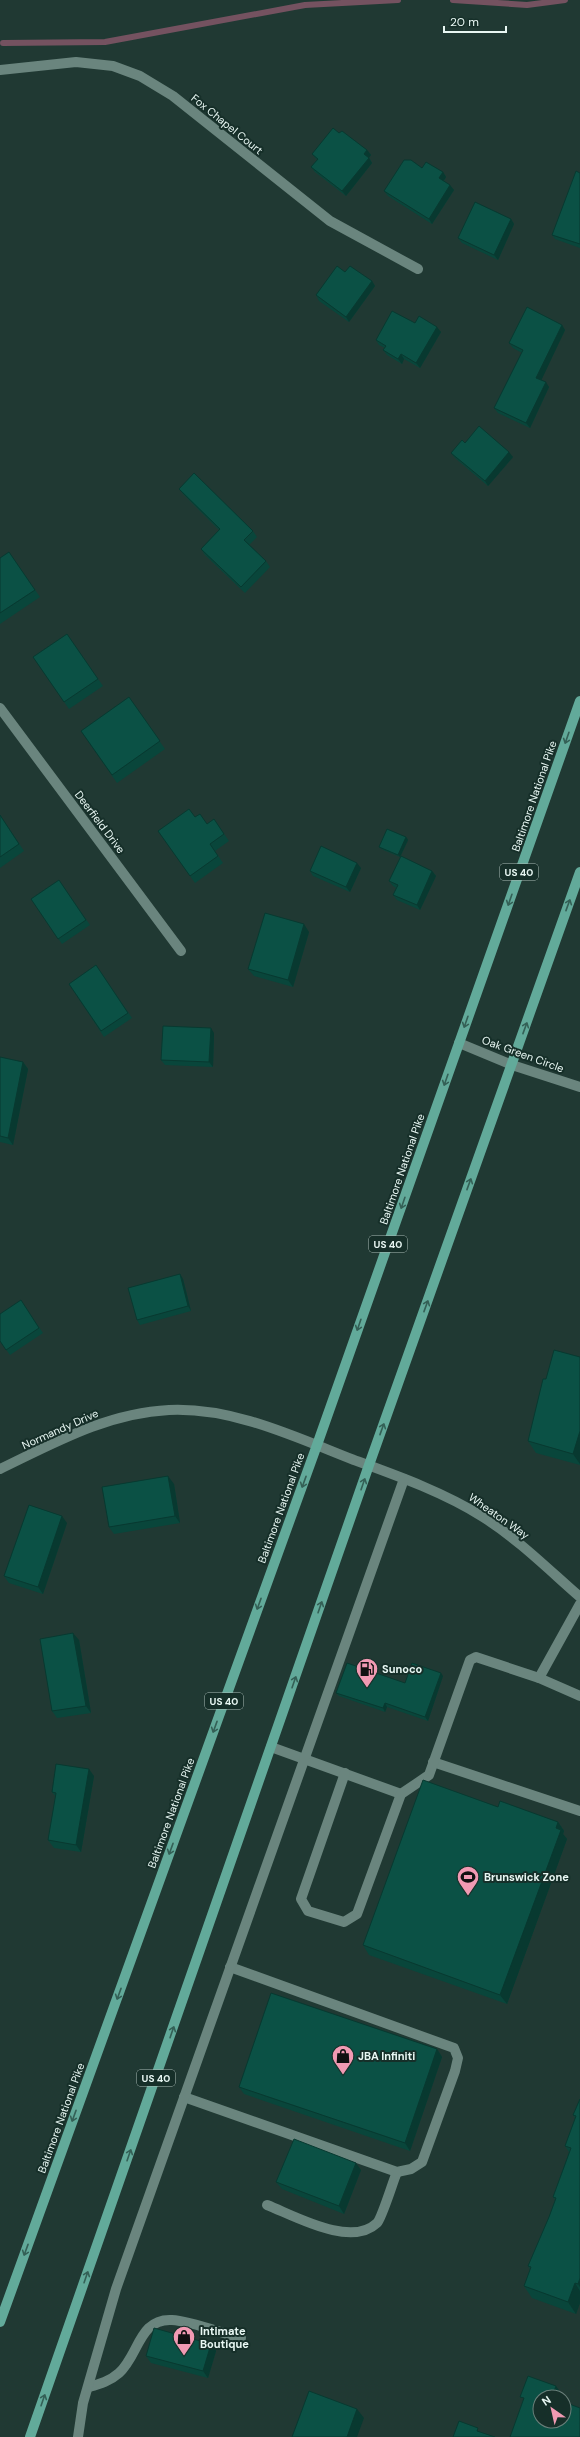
<svg xmlns="http://www.w3.org/2000/svg" width="580" height="2437" font-family="'DM Sans',sans-serif">
<style>
.lines{fill:none;stroke-linecap:round;stroke-linejoin:round}
.stream{stroke:#745260;stroke-width:6}
.minor{stroke:#6a857e;stroke-width:10}
.major{stroke:#62aa9a;stroke-width:10}
.wall{fill:#09463b}
.shaded-wall{fill:#083930}
.building{fill:#0b5145;stroke:#083930}
.oneway{stroke:#346056}
.labels{text-anchor:middle;stroke-width:4;stroke-linejoin:round;paint-order:stroke}
.shield{fill:#162f29;stroke:#a9bbb6;stroke-width:1}
.shield-label{font-size:10px;font-weight:bold;fill:#e8f7f3}
.street-label{font-size:11px;fill:#e8f7f3;stroke:#162f29}
.poi-label{font-size:11px;font-weight:bold;fill:#e8f7f3;stroke:#162f29;text-anchor:start}
</style>
<rect width="100%" height="100%" fill="#203933"/>
<g class="lines">
<g class="stream">
<polyline points="453,0 527,5 565,0"/>
<polyline points="3,43 105,42 305,5 398,0"/>
</g>
<g class="minor">
<polyline points="0,70 76,62 113,66 140,76 173,96 330,221 418,269"/>
<polyline points="0,708 181,951"/>
<polyline points="459,1043 512,1065 580,1087"/>
<path d="M0,1469c54,-26 107,-56 169,-59 64,-3 126,27 185,50 44,16 89,32 129,57 35,22 66,53 97,80"/>
<polyline points="539,1678 580,1604"/>
<polyline points="271,1747 401,1794"/>
<polyline points="433,1762 580,1811"/>
<polyline points="345,1773 301,1899 308,1911 344,1922 357,1914 401,1794 429,1775 470,1660 476,1657 539,1678 580,1696"/>
<polyline points="184,2097 397,2172 411,2169 422,2162 455,2071 458,2058 454,2048 230,1967"/>
<path d="M267,2205c28,11 84,43 110,18 5,-5 16,-42 20,-51"/>
<path d="M89,2387c11,-3 21,-6 30,-14 20,-18 20,-55 53,-53 19,1 49,13 69,18"/>
<polyline points="78,2437 83,2403 116,2289 404,1479"/>
</g>
<g class="major">
<polyline points="0,2322 317,1445 580,701"/>
<polyline points="30,2437 369,1465 580,872"/>
</g>
</g>
<g class="wall">
<polygon points="339,133 367,150 371,155 369,157 372,163 346,196 315,172 311,167 317,160 312,154"/>
<polygon points="422,168 443,172 446,177 444,181 454,190 432,224 388,196 384,191"/>
<polygon points="580,173 580,248 555,239 552,235"/>
<polygon points="511,219 514,224 498,260 462,243 458,238"/>
<polygon points="345,272 372,281 375,286 349,322 319,301 316,295"/>
<polygon points="415,323 441,332 420,368 404,359 402,364 387,355 383,350 385,348 379,345 376,340"/>
<polygon points="562,325 565,330 541,380 549,387 530,428 498,413 494,408 522,353 513,348 509,343"/>
<polygon points="465,443 513,457 488,486 455,458 451,453"/>
<polygon points="179,489 253,531 257,537 249,545 266,561 270,567 245,593 205,555 201,549 219,530 183,494"/>
<polygon points="9,552 40,597 0,624 0,558"/>
<polygon points="67,634 103,686 69,709 33,657"/>
<polygon points="129,697 165,749 117,783 81,731"/>
<polygon points="0,815 24,851 0,868"/>
<polygon points="195,817 207,824 214,819 229,841 215,851 223,863 195,883 158,831"/>
<polygon points="406,837 408,840 400,857 381,849 379,847"/>
<polygon points="361,868 350,892 313,876 310,871"/>
<polygon points="432,871 436,876 420,910 397,900 393,895 396,888 393,886 389,881"/>
<polygon points="59,880 90,925 62,944 31,899"/>
<polygon points="309,932 293,987 254,976 248,969"/>
<polygon points="96,965 132,1018 104,1037 69,984"/>
<polygon points="214,1033 213,1067 165,1065 161,1060"/>
<polygon points="0,1057 23,1062 28,1069 13,1145 0,1142"/>
<polygon points="180,1274 183,1279 191,1311 140,1325 137,1320"/>
<polygon points="21,1300 43,1333 10,1355 0,1341"/>
<polygon points="580,1357 580,1465 536,1453 528,1441 546,1379"/>
<polygon points="174,1484 180,1523 114,1534 109,1527"/>
<polygon points="67,1523 43,1594 9,1583 4,1576"/>
<polygon points="79,1640 91,1713 57,1718 52,1711"/>
<polygon points="443,1676 428,1721 387,1707 385,1712 339,1696 336,1693 405,1683"/>
<polygon points="94,1776 81,1852 54,1848 48,1840 56,1797 52,1792"/>
<polygon points="498,1807 558,1822 564,1831 563,1834 567,1839 507,2004 369,1955 363,1945"/>
<polygon points="437,2049 442,2057 410,2151 244,2094 239,2087"/>
<polygon points="580,2099 580,2303 576,2314 532,2298 524,2286 530,2269 528,2266 549,2217 555,2200 553,2197 569,2152 565,2146 575,2118 573,2115"/>
<polygon points="361,2170 344,2214 282,2189 276,2182"/>
<polygon points="211,2344 216,2351 208,2378 151,2363 146,2356"/>
</g>
<g class="shaded-wall">
<polygon points="367,150 371,155 368,159 364,154"/>
<polygon points="369,158 372,163 346,196 342,191"/>
<polygon points="443,172 446,177 442,183 439,178"/>
<polygon points="450,185 454,190 432,224 429,219"/>
<polygon points="511,219 514,224 498,260 494,255"/>
<polygon points="372,281 375,286 349,322 346,317"/>
<polygon points="562,325 565,330 540,383 536,378"/>
<polygon points="437,327 441,332 420,368 416,363"/>
<polygon points="401,354 404,359 402,364 398,359"/>
<polygon points="546,382 549,387 530,428 526,423"/>
<polygon points="509,452 513,457 488,486 485,481"/>
<polygon points="406,837 408,840 400,857 398,855"/>
<polygon points="357,863 361,868 350,892 346,887"/>
<polygon points="432,871 436,876 420,910 417,905"/>
<polygon points="304,924 309,932 293,987 288,980"/>
<polygon points="211,1028 214,1033 213,1067 209,1062"/>
<polygon points="23,1062 28,1069 13,1145 8,1138"/>
<polygon points="180,1274 183,1279 191,1311 188,1306"/>
<polygon points="580,1431 580,1464 573,1454"/>
<polygon points="168,1476 174,1484 180,1523 175,1516"/>
<polygon points="62,1516 67,1523 43,1594 38,1587"/>
<polygon points="73,1633 79,1640 91,1713 86,1706"/>
<polygon points="441,1673 443,1676 428,1721 425,1717"/>
<polygon points="385,1703 387,1707 385,1712 383,1708"/>
<polygon points="89,1769 94,1776 81,1852 76,1845"/>
<polygon points="558,1822 564,1831 563,1834 567,1839 507,2004 500,1995"/>
<polygon points="437,2049 442,2057 410,2151 405,2143"/>
<polygon points="356,2163 361,2170 344,2214 339,2206"/>
<polygon points="580,2278 580,2287 578,2284"/>
<polygon points="575,2283 580,2291 580,2303 576,2314 568,2302"/>
<polygon points="211,2344 216,2351 208,2378 203,2371"/>
<polygon points="556,2386 564,2397 555,2397 553,2394"/>
<polygon points="357,2409 364,2418 357,2437 347,2437"/>
</g>
<g class="building">
<polygon points="333,128 339,133 342,131 367,150 364,154 369,158 342,191 311,167 318,159 312,154"/>
<polygon points="404,160 411,160 422,168 426,162 443,172 439,178 450,185 429,219 384,191"/>
<polygon points="576,171 580,173 580,244 552,235"/>
<polygon points="475,202 511,219 494,255 458,238"/>
<polygon points="337,266 345,272 350,266 372,281 346,317 316,295"/>
<polygon points="527,307 562,325 536,378 546,382 526,423 494,408 523,350 509,343"/>
<polygon points="392,311 415,323 419,316 437,327 416,363 401,354 398,359 383,350 386,346 376,340"/>
<polygon points="479,426 509,452 485,481 451,453 462,440 465,443"/>
<polygon points="194,473 253,531 244,540 266,561 241,587 201,549 220,529 179,489"/>
<polygon points="9,552 35,590 0,613 0,558"/>
<polygon points="67,634 98,679 64,702 33,657"/>
<polygon points="129,697 160,741 112,775 81,731"/>
<polygon points="189,809 195,817 200,814 207,824 214,819 224,834 210,844 218,856 190,876 158,831"/>
<polygon points="0,815 19,844 0,857"/>
<polygon points="387,829 406,837 398,855 379,847"/>
<polygon points="321,846 357,863 346,887 310,871"/>
<polygon points="401,856 432,871 417,905 393,895 398,885 389,881"/>
<polygon points="59,880 86,920 58,939 31,899"/>
<polygon points="265,913 304,924 288,980 248,969"/>
<polygon points="96,965 128,1013 101,1031 69,984"/>
<polygon points="163,1026 211,1028 209,1062 161,1060"/>
<polygon points="0,1057 23,1062 8,1138 0,1136"/>
<polygon points="180,1274 188,1306 137,1320 128,1288"/>
<polygon points="21,1300 39,1328 6,1350 0,1341 0,1314"/>
<polygon points="554,1350 580,1357 580,1431 573,1454 528,1441 543,1379 546,1379"/>
<polygon points="168,1476 175,1516 109,1527 102,1487"/>
<polygon points="29,1505 62,1516 38,1587 4,1576"/>
<polygon points="73,1633 86,1706 52,1711 40,1639"/>
<polygon points="347,1663 405,1683 412,1663 441,1673 425,1717 385,1703 383,1708 336,1693"/>
<polygon points="56,1764 89,1769 76,1845 48,1840 56,1793 52,1792"/>
<polygon points="423,1780 498,1807 500,1801 558,1822 556,1828 561,1830 500,1995 363,1945"/>
<polygon points="271,1993 437,2049 405,2143 239,2087"/>
<polygon points="580,2099 580,2278 578,2284 575,2283 568,2302 524,2286 531,2267 528,2266 549,2217 556,2198 553,2197 571,2148 565,2146 576,2116 573,2115"/>
<polygon points="294,2139 356,2163 339,2206 276,2182"/>
<polygon points="154,2328 211,2344 203,2371 146,2356"/>
<polygon points="528,2376 556,2386 553,2394 560,2397 540,2397 540,2421 564,2421 564,2402 580,2408 580,2437 510,2437 524,2398 520,2397"/>
<polygon points="309,2391 357,2409 347,2437 292,2437"/>
<polygon points="459,2421 478,2428 477,2431 495,2437 453,2437"/>
</g>
<defs><path id="oneway-shaft" d="M-6 0H5M1.5-3L5.5 0L1.5 3" fill="none" stroke-width="1.6" stroke-linecap="round" stroke-linejoin="round"/></defs>
<g class="oneway">
<use href="#oneway-shaft" transform="translate(567 738) rotate(109)"/>
<use href="#oneway-shaft" transform="translate(510 900) rotate(109)"/>
<use href="#oneway-shaft" transform="translate(568 905) rotate(-70)"/>
<use href="#oneway-shaft" transform="translate(466 1022) rotate(109)"/>
<use href="#oneway-shaft" transform="translate(525 1028) rotate(-70)"/>
<use href="#oneway-shaft" transform="translate(446 1080) rotate(109)"/>
<use href="#oneway-shaft" transform="translate(469 1184) rotate(-70)"/>
<use href="#oneway-shaft" transform="translate(403 1203) rotate(109)"/>
<use href="#oneway-shaft" transform="translate(426 1306) rotate(-70)"/>
<use href="#oneway-shaft" transform="translate(359 1325) rotate(109)"/>
<use href="#oneway-shaft" transform="translate(382 1429) rotate(-70)"/>
<use href="#oneway-shaft" transform="translate(304 1482) rotate(110)"/>
<use href="#oneway-shaft" transform="translate(363 1484) rotate(-71)"/>
<use href="#oneway-shaft" transform="translate(259 1604) rotate(110)"/>
<use href="#oneway-shaft" transform="translate(320 1607) rotate(-71)"/>
<use href="#oneway-shaft" transform="translate(294 1682) rotate(-71)"/>
<use href="#oneway-shaft" transform="translate(215 1727) rotate(110)"/>
<use href="#oneway-shaft" transform="translate(171 1849) rotate(110)"/>
<use href="#oneway-shaft" transform="translate(119 1994) rotate(110)"/>
<use href="#oneway-shaft" transform="translate(172 2032) rotate(-71)"/>
<use href="#oneway-shaft" transform="translate(74 2116) rotate(110)"/>
<use href="#oneway-shaft" transform="translate(129 2155) rotate(-71)"/>
<use href="#oneway-shaft" transform="translate(26 2250) rotate(110)"/>
<use href="#oneway-shaft" transform="translate(86 2277) rotate(-71)"/>
<use href="#oneway-shaft" transform="translate(43 2400) rotate(-71)"/>
</g>
<defs>
<g id="fuel-pin" transform="scale(1.15)"><path d="M0 17L-7.5 6A9.5 9.5 0 1 1 7.5 6Z" fill="#f19ab3" stroke="#162f29"/><path d="M-5.5-6h7V0h2V4h1.3V-2.5L3-4.5l.8-.8L6-3V5H2.5V1h-1V6h-7ZM-4.2-4.7v3.2H.2V-4.7Z" fill="#111"/></g>
<g id="stadium-pin" transform="scale(1.15)"><path d="M0 17L-7.5 6A9.5 9.5 0 1 1 7.5 6Z" fill="#f19ab3" stroke="#162f29"/><path d="M0-5a6.5 5 0 1 0 0 10a6.5 5 0 1 0 0-10ZM-3.5-1.8h7v3.6h-7Z" fill="#111"/></g>
<g id="shop-pin" transform="scale(1.15)"><path d="M0 17L-7.5 6A9.5 9.5 0 1 1 7.5 6Z" fill="#f19ab3" stroke="#162f29"/><path d="M-5-2.5h2.3a2.7 3.5 0 0 1 5.4 0H5L5.5 6h-11ZM-1.5-2.5h3a1.5 2.3 0 0 0-3 0Z" fill="#111"/></g>
</defs>
<g fill-rule="evenodd">
<use href="#fuel-pin" x="367" y="1669"/>
<use href="#stadium-pin" x="468" y="1877"/>
<use href="#shop-pin" x="343" y="2056"/>
<use href="#shop-pin" x="184" y="2337"/>
</g>
<g class="labels">
<g class="shield">
<rect x="500" y="864" width="38" height="16" rx="3"/>
<rect x="369" y="1236" width="38" height="16" rx="3"/>
<rect x="205" y="1693" width="38" height="16" rx="3"/>
<rect x="137" y="2070" width="38" height="16" rx="3"/>
</g>
<g class="shield-label">
<text x="519" y="876">US 40</text>
<text x="388" y="1248">US 40</text>
<text x="224" y="1705">US 40</text>
<text x="156" y="2082">US 40</text>
</g>
<g class="street-label">
<text transform="translate(227 124) rotate(39)" y="4">Fox Chapel Court</text>
<text transform="translate(534 796) rotate(-71)" y="4">Baltimore National Pike</text>
<text transform="translate(100 822) rotate(53)" y="4">Deerfield Drive</text>
<text transform="translate(523 1054) rotate(20)" y="4">Oak Green Circle</text>
<text transform="translate(402 1169) rotate(-71)" y="4">Baltimore National Pike</text>
<text transform="translate(60 1429) rotate(-24)" y="4">Normandy Drive</text>
<text transform="translate(281 1508) rotate(-70)" y="4">Baltimore National Pike</text>
<text transform="translate(499 1516) rotate(35)" y="4">Wheaton Way</text>
<text transform="translate(171 1813) rotate(-70)" y="4">Baltimore National Pike</text>
<text transform="translate(61 2118) rotate(-70)" y="4">Baltimore National Pike</text>
</g>
<g class="poi-label">
<text x="382" y="1673">Sunoco</text>
<text x="484" y="1881">Brunswick Zone</text>
<text x="358" y="2060">JBA Infiniti</text>
<text x="200" y="2335">Intimate<tspan x="200" dy="13">Boutique</tspan></text>
</g>
</g>
<g transform="translate(552 2409) rotate(326)"><circle r="19" fill="#162f29" stroke="#6a7f7a"/>
<path d="M0-3L7 15L0 10L-7 15Z" fill="#f19ab3"/>
<text y="-6" font-size="11" font-weight="bold" text-anchor="middle" fill="#e8f7f3">N</text>
</g>
<path d="M444 26v6h62v-6" fill="none" stroke="#e8f7f3" stroke-width="2"/>
<text x="450" y="26" font-size="12" fill="#e8f7f3" stroke="#162f29" stroke-width="3" paint-order="stroke">20 m</text>
</svg>
